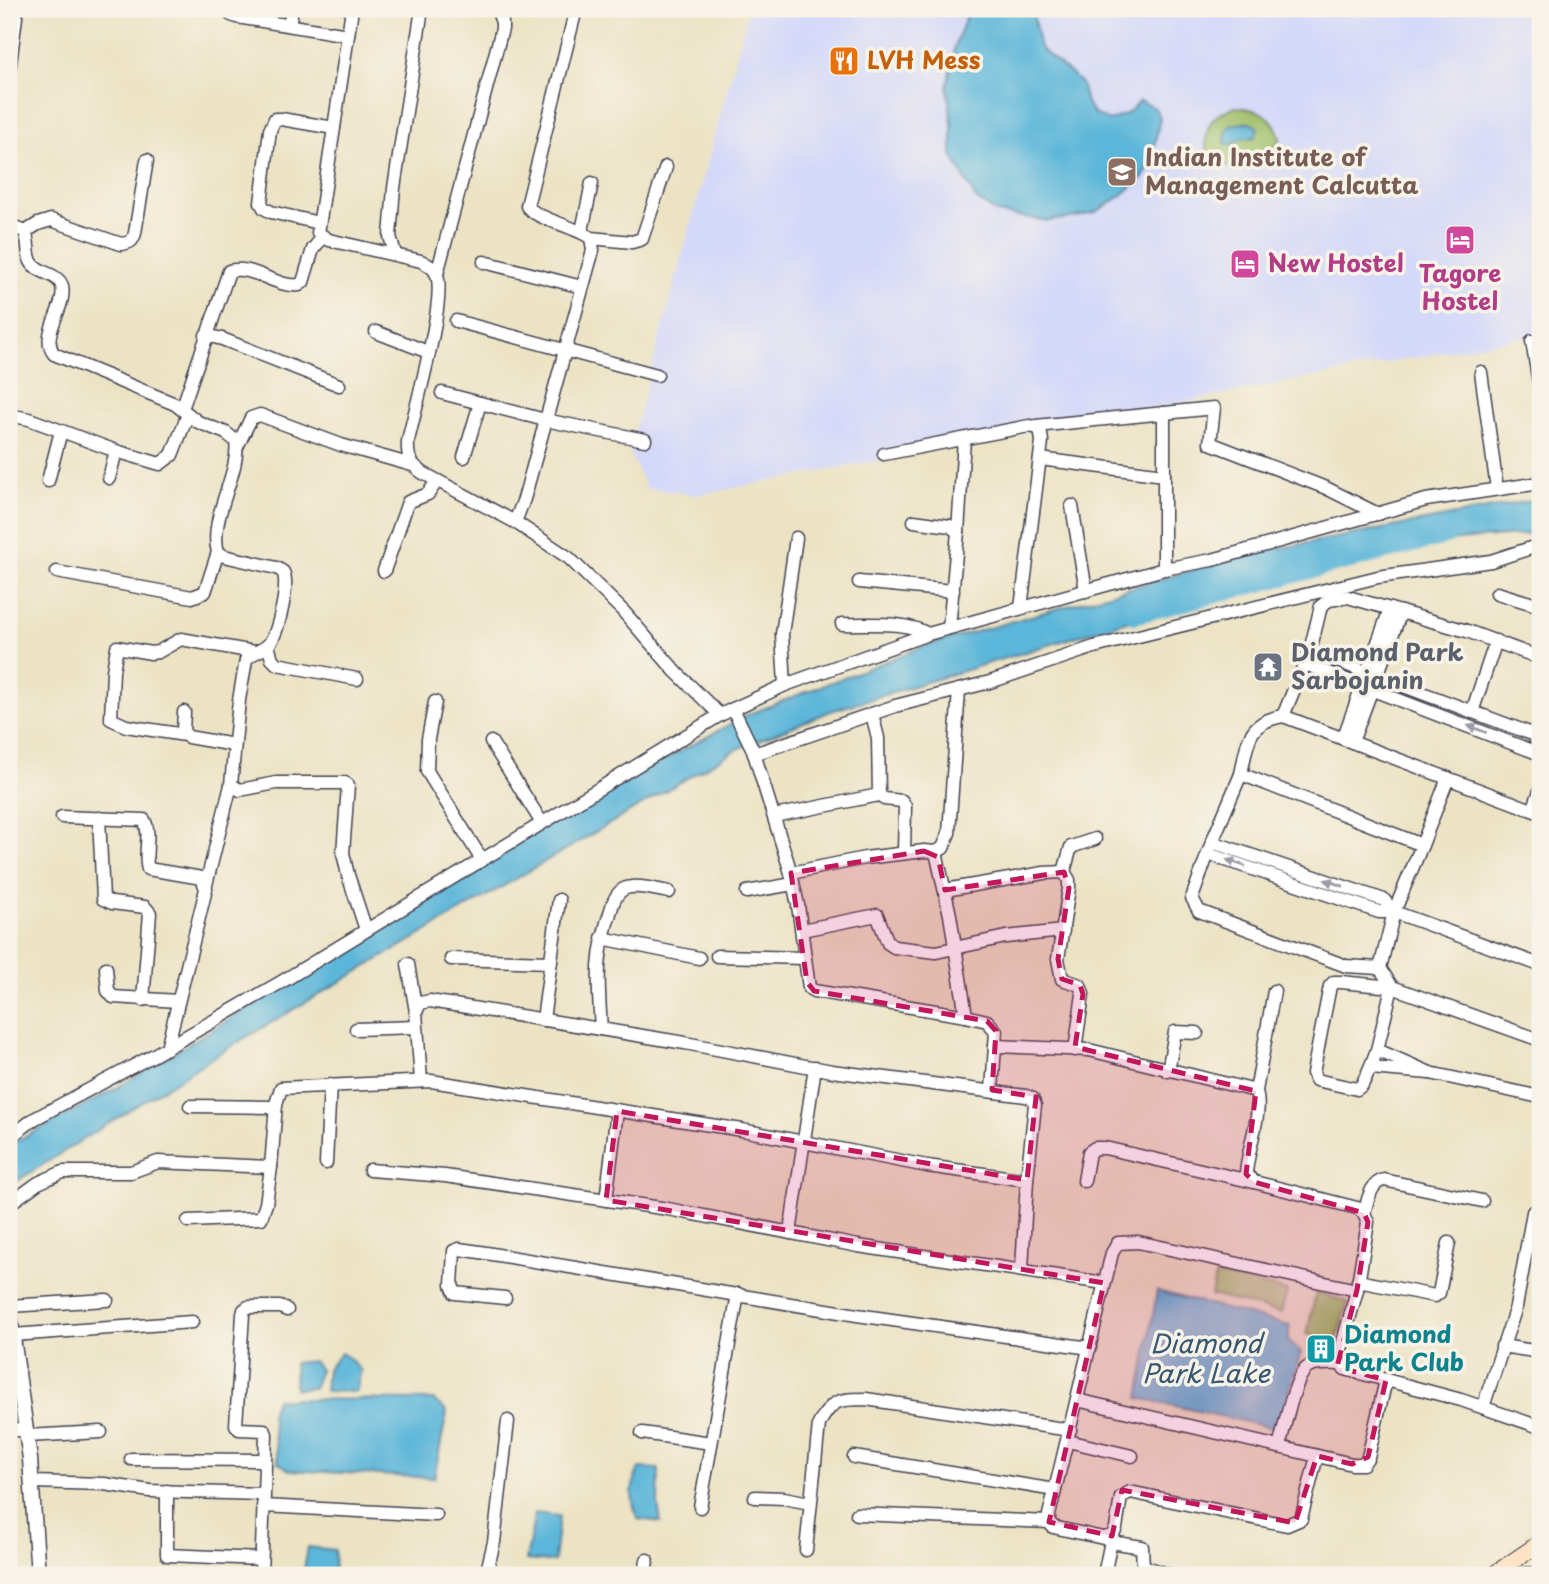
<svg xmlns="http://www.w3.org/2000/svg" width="1549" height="1584" font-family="'Playpen Sans',sans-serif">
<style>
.built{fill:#d4d8f9}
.green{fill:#9ebf68;stroke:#607052;stroke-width:2}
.water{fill:#5cb6d9;stroke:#3f6c8a;stroke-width:2}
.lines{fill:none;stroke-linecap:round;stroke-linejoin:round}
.canal{stroke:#5cb6d9;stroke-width:12}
.minor-casing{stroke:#403f50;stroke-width:15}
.tertiary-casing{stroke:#403f50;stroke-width:17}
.secondary-casing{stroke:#403f50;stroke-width:18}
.minor{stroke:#fff;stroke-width:12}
.tertiary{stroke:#fff;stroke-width:14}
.secondary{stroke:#fee4c6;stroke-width:16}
.oneway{fill:#9c9ca7}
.marked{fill:#c2185b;fill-opacity:0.2;stroke:#c2185b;stroke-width:5;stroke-dasharray:14 9;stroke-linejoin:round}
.labels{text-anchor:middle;stroke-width:7;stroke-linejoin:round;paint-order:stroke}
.food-label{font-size:24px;font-weight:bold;fill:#c56008;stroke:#f7f3e8;text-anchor:start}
.education-label{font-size:24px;font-weight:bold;fill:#785e54;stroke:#f7f3e8;text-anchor:start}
.hotel-label{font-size:24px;font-weight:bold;fill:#b23c85;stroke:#f7f3e8;text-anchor:start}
.worship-label{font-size:24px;font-weight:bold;fill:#5b616d;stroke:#f7f3e8;text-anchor:start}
.culture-label{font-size:24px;font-weight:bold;fill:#0d838f;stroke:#f7f3e8;text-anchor:start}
.water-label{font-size:26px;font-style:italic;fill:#365672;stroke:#f7f3e8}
</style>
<rect width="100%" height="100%" fill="#f7f3e8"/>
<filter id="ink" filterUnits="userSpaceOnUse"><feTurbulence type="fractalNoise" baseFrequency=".0143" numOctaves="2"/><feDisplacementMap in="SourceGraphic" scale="14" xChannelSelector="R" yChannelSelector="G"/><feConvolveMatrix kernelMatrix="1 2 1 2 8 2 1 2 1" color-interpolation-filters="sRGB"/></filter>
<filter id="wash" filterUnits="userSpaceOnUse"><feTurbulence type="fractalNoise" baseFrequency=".00686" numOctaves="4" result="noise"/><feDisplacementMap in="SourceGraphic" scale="28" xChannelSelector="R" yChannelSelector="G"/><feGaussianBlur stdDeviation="1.57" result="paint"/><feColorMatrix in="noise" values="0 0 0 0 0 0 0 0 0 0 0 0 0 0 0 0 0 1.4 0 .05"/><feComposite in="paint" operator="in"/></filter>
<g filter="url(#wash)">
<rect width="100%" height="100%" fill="#ece3c4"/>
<polygon class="built" points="749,9 1540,9 1540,334 697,495 646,488 629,451"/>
<g class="green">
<path d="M1235,107c23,2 40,7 45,32 -19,36 -43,38 -74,14 0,-27 2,-37 29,-46z"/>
<polygon points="1216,1274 1287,1291 1281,1313 1211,1295"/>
<polygon points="1316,1292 1348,1302 1336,1341 1307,1334"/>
</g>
<g class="water">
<polygon points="969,9 1032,9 1040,48 1081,83 1086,103 1094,114 1109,121 1128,113 1140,101 1155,108 1160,118 1151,163 1144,176 1121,196 1096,212 1077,217 1048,221 997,213 976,199 952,155 952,123 947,86 955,46"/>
<polygon points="1250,122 1258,128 1255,137 1240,139 1231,145 1225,143 1226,132 1231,125"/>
<polygon points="1540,499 1540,533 1413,544 1243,586 831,711 737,749 228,1048 9,1186 9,1145 115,1089 564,814 749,714 925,646 1250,554"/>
<polygon points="1157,1291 1290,1326 1288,1341 1301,1352 1278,1429 1139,1398"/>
<polygon points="341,1353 349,1358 361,1371 356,1392 325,1391 327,1369"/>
<polygon points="313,1361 320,1370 313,1388 295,1389 294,1363"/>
<polygon points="276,1399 434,1400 447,1412 434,1478 289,1470 278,1462 271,1413"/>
<path d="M639,1468l20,1 -1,36 3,17 -23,-3c-8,-21 -8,-30 1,-51z"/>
<polygon points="535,1513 559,1516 554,1562 526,1560"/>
<polygon points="308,1547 335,1550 334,1575 303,1575"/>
</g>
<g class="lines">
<polyline class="canal" points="1134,618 1449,538"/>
</g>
</g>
<g filter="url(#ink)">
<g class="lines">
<g class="minor-casing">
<g id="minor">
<polyline points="229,9 231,15 237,17 348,35"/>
<path d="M352,9l-34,224 11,7 92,21c7,4 13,6 16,14 9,26 -22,134 -29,166 -1,16 2,23 15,32l92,49 54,36 54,53 53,61 44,43"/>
<polyline points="289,25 292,9"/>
<polyline points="9,72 17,9"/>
<polyline points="319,223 271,212 264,208 261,203 270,130 275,119 281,119 334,128"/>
<path d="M9,224l16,8c5,10 1,22 7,31 7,11 26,10 30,23 5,22 -23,48 -8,68l121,50 23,18 28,11 10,8c5,31 -28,78 -18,111l6,4 53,12 6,4c7,12 -5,61 -14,72 -7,8 -17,7 -23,16l-7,40 -8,85 9,5 36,-7h69l3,2 -5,68 5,22 18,55"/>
<polyline points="582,231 592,183"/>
<path d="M25,232l13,-8 13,-4 70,24c9,-1 12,-3 14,-11l12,-73"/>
<polyline points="591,238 632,242 642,239 666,167"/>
<polyline points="395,254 390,236 394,188 422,9"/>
<polyline points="484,262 582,287"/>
<polyline points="437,274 502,29 502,22 497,9"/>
<polyline points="456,321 657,375"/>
<polyline points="376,332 428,352"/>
<polyline points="206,335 222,339 339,385"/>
<polyline points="1532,341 1540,390"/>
<polyline points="1481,372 1497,489"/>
<polyline points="442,393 545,420 645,440"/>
<path d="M182,409l47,-138c23,-7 47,17 70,14l4,-3 10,-33 9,-11"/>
<polyline points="9,415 29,419 116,451 160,464 172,455 188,414"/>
<polyline points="1036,426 1214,408 1210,443 1326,488 1378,514"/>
<polyline points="237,447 251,418 260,415 341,445 412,465"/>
<polyline points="884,454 1029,426 1040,428 1042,441 1021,608"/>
<polyline points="464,457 480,403"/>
<polyline points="1040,459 1164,475"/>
<polyline points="109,478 116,451"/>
<polyline points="48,481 61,431"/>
<polyline points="1072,506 1086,591"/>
<polyline points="914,521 950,526 958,532 949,628"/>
<path d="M515,522l9,-23 69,-249 -2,-12c-16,-12 -56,-19 -64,-32l49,-197"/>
<polyline points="958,532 964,439"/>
<polyline points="1164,569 1164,413"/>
<polyline points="384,571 408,502 428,494 437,481"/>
<polyline points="57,572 192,597 205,592 218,552"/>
<polyline points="859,582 953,591"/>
<polyline points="1497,593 1540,606"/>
<path d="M842,624c28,1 61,-4 86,10"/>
<polyline points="268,645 272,659 277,664 357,679"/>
<polyline points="1310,651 1540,737"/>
<path d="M1540,658l-73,-27 -119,-34 -19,3 -8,6 -11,45 -27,65c-37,6 -35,27 -42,58l181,71 -28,67 146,53"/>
<polyline points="1305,664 1540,754"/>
<polyline points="785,685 782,634 796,538"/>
<polyline points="435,702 428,739 427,771 482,860"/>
<polyline points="733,709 753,750 791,873 798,905 809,988 814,991 966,1016"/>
<polyline points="184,712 183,731 188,737 234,745"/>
<polyline points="1472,712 1496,641"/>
<polyline points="872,714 878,738 879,795 884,799 902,801 905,806 904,853"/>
<polyline points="1283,716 1540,813"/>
<polyline points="185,735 126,726 111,719 113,671 117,647 151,653 158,652 181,639 254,652"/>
<polyline points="1343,739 1390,609"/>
<polyline points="491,742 542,823"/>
<polyline points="1352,742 1401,612"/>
<polyline points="754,754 895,706 990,682 1094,647 1378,577 1491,561 1540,545"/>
<polyline points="1241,774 1212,842 1192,898 1199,911 1346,966 1380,968"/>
<polyline points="1533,810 1540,791"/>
<polyline points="774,816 879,795"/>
<path d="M62,817l82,3c8,14 -1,34 4,49l54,9 4,11 -39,159"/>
<polyline points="99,818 103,899 112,903 145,907 150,913 143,1000"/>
<polyline points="1212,842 1384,900 1394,912"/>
<polyline points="1422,845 1448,778"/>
<polyline points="936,852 943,848 949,833 959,690"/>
<polyline points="1208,854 1379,912 1394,912"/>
<polyline points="1064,872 1071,847 1095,839"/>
<polyline points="791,873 865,858 924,851 936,852 950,915 966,1016 987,1021 996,1031 992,1090"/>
<polyline points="206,885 231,785"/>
<polyline points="945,890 1044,873 1064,872 1069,880 1069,888 1058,959 1062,979 1080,985 1083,994 1075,1050"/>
<polyline points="747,892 793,884"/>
<polyline points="802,930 877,915 888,943 894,947 936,952 1006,937 1063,931"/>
<polyline points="602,938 699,958"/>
<polyline points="717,956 804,958"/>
<polyline points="451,959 551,962"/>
<polyline points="408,964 416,1012"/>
<polyline points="106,968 108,991 113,997 178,1001"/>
<polyline points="543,1020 559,900"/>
<polyline points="356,1029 416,1027"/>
<path d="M601,1029c-3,-47 -6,-72 10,-119 2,-8 6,-19 15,-22 12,-4 30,2 43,4"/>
<path d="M995,1046l94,4 167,41c7,23 -9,58 -10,83l8,8 103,26 7,5 4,9 -11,68"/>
<polyline points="1377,1050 1430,1073 1540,1097"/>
<polyline points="1370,1068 1377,1050 1392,987 1380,968 1394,912"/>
<polyline points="1168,1071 1175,1032 1197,1033"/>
<polyline points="1430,1073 1370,1068 1362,1085 1357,1089 1316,1080 1313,1073 1330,986 1334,982 1341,982 1392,987 1540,1040"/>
<polyline points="421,1081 416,1012 420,1003 430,1001 685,1043 832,1071 1026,1096 1032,1098 1035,1105 1027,1180"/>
<polyline points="1256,1091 1274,991"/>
<polyline points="190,1106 276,1107"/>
<polyline points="9,1138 34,1119 154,1055 283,981 720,715 785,685 928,634 1164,569 1212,560 1426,500 1540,483"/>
<polyline points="326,1163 330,1085"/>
<polyline points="370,1170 445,1176 668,1209 858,1246 1104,1283"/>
<polyline points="1084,1181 1089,1152 1095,1148 1105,1148 1254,1182"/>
<polyline points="606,1200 617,1111"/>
<polyline points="9,1204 38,1183 63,1172 131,1172 158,1162 271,1167 276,1104 281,1088 431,1081 742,1130 927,1166 1027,1180 1022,1269"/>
<path d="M1364,1213c4,-12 6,-30 20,-33l98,21"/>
<polyline points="188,1221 261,1218 266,1204 271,1167"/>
<polyline points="790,1233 815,1067"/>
<polyline points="1358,1281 1435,1296 1439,1293 1449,1243"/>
<polyline points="505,1298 455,1293 452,1285 454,1251 459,1249 480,1252 857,1315 1090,1348"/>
<polyline points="9,1306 107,1300"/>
<polyline points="13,1335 192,1322"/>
<polyline points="1502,1346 1540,1352"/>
<polyline points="1077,1400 1352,1464 1363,1464 1368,1457 1386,1380"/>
<polyline points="1483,1407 1516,1307 1533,1212"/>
<polyline points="9,1430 26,1430"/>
<polyline points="642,1433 711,1443"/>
<polyline points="27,1436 101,1432"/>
<polyline points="1068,1441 1132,1456"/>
<path d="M1279,1447c5,-17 15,-70 28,-79 8,-6 23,-4 33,-4"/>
<polyline points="1317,1456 1301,1519 1287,1525 1130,1492 1121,1497 1116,1528 1112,1536 1103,1538 1053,1527 1049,1522 1049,1515 1112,1253 1118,1243 1138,1242 1357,1290 1339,1357 1340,1364 1345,1369 1461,1400 1540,1427"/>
<polyline points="854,1457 1055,1490"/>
<polyline points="131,1459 262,1460 265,1467 261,1575"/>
<polyline points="265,1464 266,1434 264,1430 239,1429 236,1425 243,1314 244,1310 248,1307 280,1307 287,1310"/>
<polyline points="32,1482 104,1484 150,1491 263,1494"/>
<polyline points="167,1491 167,1555 261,1559"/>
<polyline points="755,1497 784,1498 810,1503"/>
<polyline points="263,1506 436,1515"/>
<polyline points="700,1507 738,1294"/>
<polyline points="857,1514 1049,1522"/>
<polyline points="1111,1542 1142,1547 1143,1566 1170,1575"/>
<path d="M806,1550l13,-126c13,-25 20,-25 47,-25l204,31"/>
<polyline points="486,1575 494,1542 508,1421"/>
<polyline points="645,1575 647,1560"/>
<polyline points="1104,1575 1112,1536"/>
</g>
</g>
<g class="tertiary-casing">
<polyline id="tertiary" points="9,1309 30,1459 38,1575"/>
</g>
<g class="secondary-casing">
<g id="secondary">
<polyline points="1493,1575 1540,1543"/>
<polyline points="1527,1575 1540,1575"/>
</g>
</g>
<use href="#minor" class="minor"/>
<use href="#tertiary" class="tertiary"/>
<use href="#secondary" class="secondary"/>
</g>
<defs><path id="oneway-solid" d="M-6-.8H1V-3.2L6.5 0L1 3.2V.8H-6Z" transform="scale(1.75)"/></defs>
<g class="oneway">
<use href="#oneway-solid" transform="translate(1477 729) rotate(-159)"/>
<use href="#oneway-solid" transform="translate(1236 863) rotate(-161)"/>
<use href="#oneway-solid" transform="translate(1334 883) rotate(-161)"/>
</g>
</g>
<path class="marked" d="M924,851l14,6 7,33 119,-18 5,16 -11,71 4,20 18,6 3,9 -8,53 181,44 -10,83 8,8 110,31 4,9 -11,68 -20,77 49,13 -18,77 -16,7 -35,-8 -22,67 -173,-33 -10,46 -63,-14 55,-239 -498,-83 11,-89 410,69 9,-83 -44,-7 4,-59 -9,-10 -173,-30 -7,-9 -16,-109z"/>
<defs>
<g id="restaurant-square" transform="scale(1.575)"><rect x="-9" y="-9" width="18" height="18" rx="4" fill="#e8710a" stroke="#f7f3e8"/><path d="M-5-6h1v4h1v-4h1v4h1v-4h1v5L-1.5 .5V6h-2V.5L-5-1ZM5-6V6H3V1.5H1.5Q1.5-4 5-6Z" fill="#fff"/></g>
<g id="university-square" transform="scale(1.575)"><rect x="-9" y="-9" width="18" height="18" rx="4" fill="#8d6e63" stroke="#f7f3e8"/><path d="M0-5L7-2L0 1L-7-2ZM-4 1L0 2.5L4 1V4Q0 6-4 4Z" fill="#fff"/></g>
<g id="hotel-square" transform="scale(1.575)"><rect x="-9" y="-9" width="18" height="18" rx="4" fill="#d1479c" stroke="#f7f3e8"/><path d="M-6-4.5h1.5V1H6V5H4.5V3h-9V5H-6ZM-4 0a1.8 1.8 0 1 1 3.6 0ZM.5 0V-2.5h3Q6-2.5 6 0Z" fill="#fff"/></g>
<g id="temple-square" transform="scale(1.575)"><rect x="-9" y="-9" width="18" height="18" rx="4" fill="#6b7280" stroke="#f7f3e8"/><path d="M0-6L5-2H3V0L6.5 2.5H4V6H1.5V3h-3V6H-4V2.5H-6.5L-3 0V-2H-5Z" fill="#fff"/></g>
<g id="building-square" transform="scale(1.575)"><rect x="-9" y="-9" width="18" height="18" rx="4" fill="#0f9aa8" stroke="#f7f3e8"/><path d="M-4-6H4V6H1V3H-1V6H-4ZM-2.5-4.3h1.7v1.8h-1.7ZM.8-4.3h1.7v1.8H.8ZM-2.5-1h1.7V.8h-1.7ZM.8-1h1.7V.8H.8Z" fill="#fff"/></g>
</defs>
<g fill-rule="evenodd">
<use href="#restaurant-square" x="844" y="61"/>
<use href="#university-square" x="1122" y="172"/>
<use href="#hotel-square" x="1460" y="240"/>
<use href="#hotel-square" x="1245" y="264"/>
<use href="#temple-square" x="1268" y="667"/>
<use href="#building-square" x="1321" y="1349"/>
</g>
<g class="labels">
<g class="food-label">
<text x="867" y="69">LVH Mess</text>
</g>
<g class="education-label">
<text x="1145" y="166">Indian Institute of<tspan x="1145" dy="28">Management Calcutta</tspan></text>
</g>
<g class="hotel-label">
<text x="1268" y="272">New Hostel</text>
<text x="1460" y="282" text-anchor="middle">Tagore<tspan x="1460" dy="28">Hostel</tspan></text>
</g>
<g class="worship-label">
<text x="1291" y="661">Diamond Park<tspan x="1291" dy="28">Sarbojanin</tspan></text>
</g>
<g class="culture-label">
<text x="1344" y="1343">Diamond<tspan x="1344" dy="28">Park Club</tspan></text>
</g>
<g class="water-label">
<text x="1206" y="1353">Diamond<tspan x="1206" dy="30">Park Lake</tspan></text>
</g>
</g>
<rect width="1549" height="1584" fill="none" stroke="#f7f3e8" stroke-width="35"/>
</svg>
